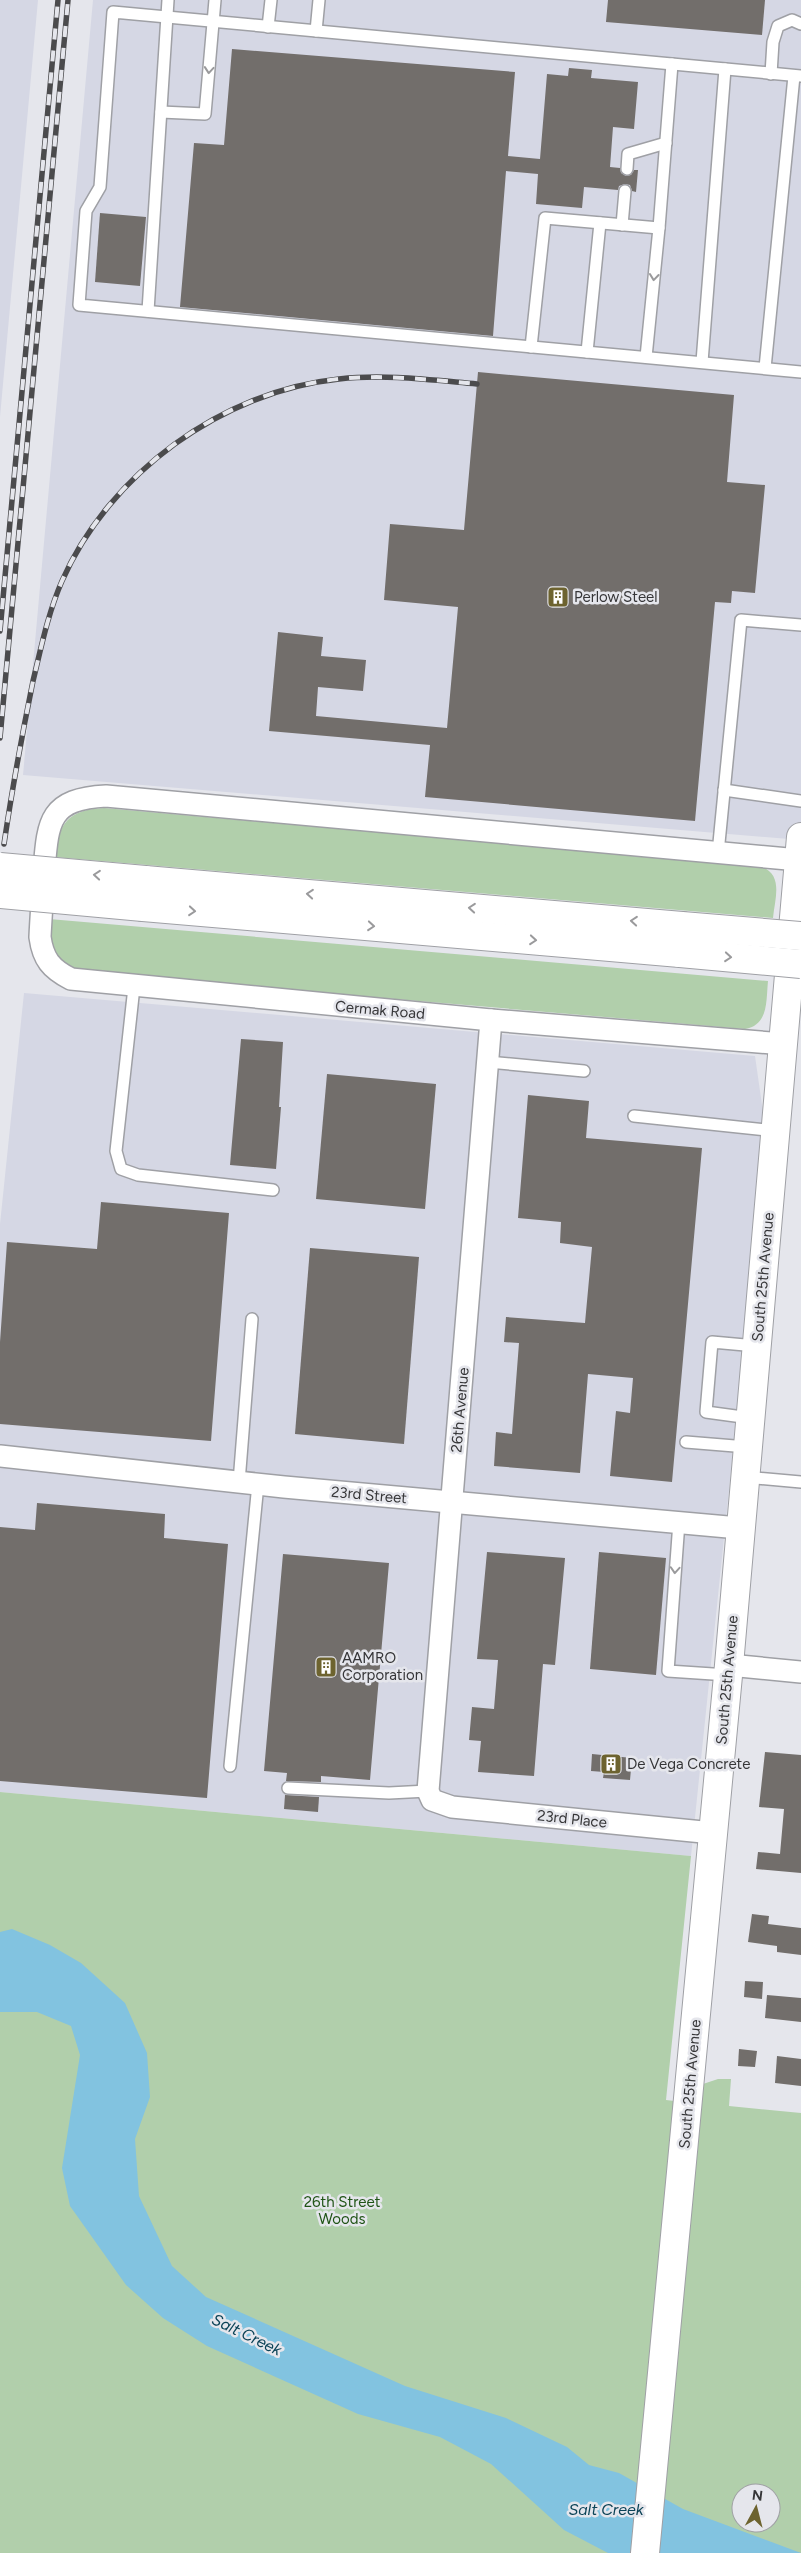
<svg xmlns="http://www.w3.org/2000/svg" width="801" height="2553" font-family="Figtree,sans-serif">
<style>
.built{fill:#d5d7e4}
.green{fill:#b1cfab;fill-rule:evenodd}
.water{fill:#82c3e0}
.building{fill:#726e6b}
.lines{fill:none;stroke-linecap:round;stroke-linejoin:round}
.lane-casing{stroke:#9fa0a5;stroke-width:14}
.street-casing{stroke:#9fa0a5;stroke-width:24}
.secondary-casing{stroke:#9fa0a5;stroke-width:30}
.primary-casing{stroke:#9fa0a5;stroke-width:30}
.lane{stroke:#fff;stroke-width:11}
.street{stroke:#fff;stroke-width:21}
.secondary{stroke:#fff;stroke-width:28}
.primary{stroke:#fff;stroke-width:28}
.rail-casing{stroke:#4b4b4d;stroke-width:5.5}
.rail{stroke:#e5e6ec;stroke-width:4;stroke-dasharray:11;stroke-linecap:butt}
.primary-bridge-casing{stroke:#9fa0a5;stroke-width:30;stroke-linecap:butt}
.primary-bridge{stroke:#fff;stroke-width:28}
.oneway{stroke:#9a9a9c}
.labels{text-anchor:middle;stroke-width:5;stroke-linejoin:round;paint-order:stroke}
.poi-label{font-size:15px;fill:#363638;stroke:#e5e6ec;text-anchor:start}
.street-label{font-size:15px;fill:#363638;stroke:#e5e6ec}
.park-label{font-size:15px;fill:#205416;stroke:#e5e6ec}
.water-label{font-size:16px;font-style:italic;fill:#0b4357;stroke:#e5e6ec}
</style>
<rect width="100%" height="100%" fill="#e5e6ec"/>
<g class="built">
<polygon points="0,0 38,0 0,417"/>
<polygon points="93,0 801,0 801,840 23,775"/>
<polygon points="24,993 755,1056 766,1133 691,1856 0,1792 0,1224"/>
</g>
<g class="green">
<path d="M104,808l656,58c24,8 15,32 13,52l-719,-61c6,-34 13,-47 50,-49z"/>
<path d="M49,919l719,62c-2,19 1,44 -23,48l-653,-56c-34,-7 -43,-19 -43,-54z"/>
<path d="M0,1792l691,64 -25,244 34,4 3,-20 15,-5h13l-2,27 72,7v440h-801zM741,2493h30v30h-30z"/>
</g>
<polygon class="water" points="12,1929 50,1945 81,1963 125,2003 147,2053 150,2097 135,2139 139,2196 172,2266 206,2297 405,2386 506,2418 567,2447 589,2465 619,2473 683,2509 801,2553 608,2553 564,2530 491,2464 440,2437 358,2414 207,2346 163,2318 126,2285 70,2206 62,2168 80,2055 71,2026 37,2012 0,2012 0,1932"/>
<g class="building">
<polygon points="608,0 765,0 762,35 606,22"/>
<polygon points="232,49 515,72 508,156 540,159 547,74 568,76 569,68 592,70 591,78 638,82 634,129 613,127 610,167 620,168 621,173 626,176 631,175 634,170 638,170 636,192 632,191 630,185 625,184 619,186 618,190 584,187 582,208 536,204 538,174 506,171 493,336 180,307 194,143 224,145"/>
<polygon points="100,213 146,217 140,286 95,282"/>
<polygon points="478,372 734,395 727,482 765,485 755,593 732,591 731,603 715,602 695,821 425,797 430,745 269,731 278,632 323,637 321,656 366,660 363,691 318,687 316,716 447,728 458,607 384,600 390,524 464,530"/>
<polygon points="241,1039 283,1042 279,1107 281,1107 276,1169 230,1165"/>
<polygon points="327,1074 436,1084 425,1209 316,1199"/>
<polygon points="528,1095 589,1101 586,1138 702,1148 672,1482 610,1476 616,1411 630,1413 633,1378 588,1374 580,1473 494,1466 496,1432 512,1434 519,1343 504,1342 506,1317 585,1323 592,1247 560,1243 561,1222 518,1218"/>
<polygon points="101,1202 229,1213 211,1441 0,1424 0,1342 7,1242 97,1249"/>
<polygon points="310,1248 419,1257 404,1444 295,1434"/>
<polygon points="37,1503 165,1514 164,1538 228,1544 207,1798 0,1781 0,1527 35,1530"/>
<polygon points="487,1552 565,1558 555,1665 543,1664 534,1776 478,1772 481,1741 469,1740 472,1707 494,1709 498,1660 477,1659"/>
<polygon points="599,1552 666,1558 656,1675 590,1669"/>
<polygon points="283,1554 389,1563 370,1780 321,1776 321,1782 286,1781 287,1773 264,1771"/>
<polygon points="765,1752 801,1755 801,1873 756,1869 758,1852 780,1854 784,1809 759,1807"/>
<polygon points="592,1754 632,1758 630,1780 603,1778 604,1772 591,1771"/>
<polygon points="285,1795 319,1797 318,1812 284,1809"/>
<polygon points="752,1914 769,1916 768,1924 801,1928 801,1955 777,1952 777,1946 748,1942"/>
<polygon points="745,1981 763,1982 762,1999 744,1997"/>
<polygon points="767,1995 801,1998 801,2022 765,2018"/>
<polygon points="739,2049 757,2051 755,2067 738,2066"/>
<polygon points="777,2056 801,2059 801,2086 775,2083"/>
</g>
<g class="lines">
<g class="lane-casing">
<g id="lane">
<polyline points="268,27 271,0"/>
<polyline points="316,31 319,0"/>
<polyline points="771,74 773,42 778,26 792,20 801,24"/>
<polyline points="801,76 113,12 100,187 86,211 79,305 801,372"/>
<polyline points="161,112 205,114 215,0"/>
<polyline points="627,169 628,154 666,143"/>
<polyline points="622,225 625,191"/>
<polyline points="148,311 168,0"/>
<polyline points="531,347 545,218 659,228 672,64"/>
<polyline points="587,352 600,223"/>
<polyline points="646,357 659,228"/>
<polyline points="702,362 725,69"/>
<polyline points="765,368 794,76"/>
<polyline points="724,790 801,801"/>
<polyline points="718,853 741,620 801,625"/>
<polyline points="134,987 116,1151 121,1169 138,1175 273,1190"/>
<polyline points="488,1062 584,1071"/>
<polyline points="634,1116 776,1131"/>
<polyline points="750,1418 706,1412 712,1342 756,1346"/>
<polyline points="686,1442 747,1447"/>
<polyline points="744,1477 801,1482"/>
<polyline points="239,1482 252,1319"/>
<polyline points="679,1522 668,1671 728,1675"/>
<polyline points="230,1766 258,1484"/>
<polyline points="288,1788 389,1793 428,1791"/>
</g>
</g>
<g class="street-casing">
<g id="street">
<polyline points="491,1020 428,1791 432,1800 452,1807 713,1833"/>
<path d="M784,1044l-293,-24 -420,-41c-20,-10 -28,-20 -31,-42 1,-22 3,-45 4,-67 4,-49 5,-71 62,-74l693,64"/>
<polyline points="0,1456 284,1487 739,1528"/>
<polyline points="729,1665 801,1672"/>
</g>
</g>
<g class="secondary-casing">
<polyline id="secondary" points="645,2553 729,1665 801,837"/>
</g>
<g class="primary-casing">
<g id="primary">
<polyline points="145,880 682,926"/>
<polyline points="143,907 680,953"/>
</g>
</g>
<use href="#lane" class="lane"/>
<use href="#street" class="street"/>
<use href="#secondary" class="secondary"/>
<use href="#primary" class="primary"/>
<g class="rail-casing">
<g id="rail">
<polyline points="0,631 58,0"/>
<polyline points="0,738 68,0"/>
<path d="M4,844c8,-54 18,-109 29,-163 8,-33 15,-68 29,-100 47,-107 160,-190 277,-202 46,-5 92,1 138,5"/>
</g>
</g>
<use href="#rail" class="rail"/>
<g class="primary-bridge-casing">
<g id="primary-bridge">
<polyline points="0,867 145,880"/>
<polyline points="0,894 143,907"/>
<polyline points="682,926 801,936"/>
<polyline points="680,953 801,964"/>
</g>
</g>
<use href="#primary-bridge" class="primary-bridge"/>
</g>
<defs><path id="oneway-chevron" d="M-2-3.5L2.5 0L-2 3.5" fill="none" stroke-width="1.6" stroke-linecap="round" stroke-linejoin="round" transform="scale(1.25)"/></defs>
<g class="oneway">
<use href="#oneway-chevron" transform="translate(209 70) rotate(95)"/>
<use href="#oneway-chevron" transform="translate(654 277) rotate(96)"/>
<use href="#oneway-chevron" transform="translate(97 875) rotate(-175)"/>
<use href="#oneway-chevron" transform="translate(310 894) rotate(-175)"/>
<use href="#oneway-chevron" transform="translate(472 908) rotate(-175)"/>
<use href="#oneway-chevron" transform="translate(192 911) rotate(5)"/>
<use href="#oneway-chevron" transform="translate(634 921) rotate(-175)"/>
<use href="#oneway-chevron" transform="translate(371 926) rotate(5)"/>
<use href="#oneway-chevron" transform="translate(533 940) rotate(5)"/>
<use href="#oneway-chevron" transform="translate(728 957) rotate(5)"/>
<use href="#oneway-chevron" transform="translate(675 1570) rotate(94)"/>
</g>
<defs>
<g id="building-square" transform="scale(1.125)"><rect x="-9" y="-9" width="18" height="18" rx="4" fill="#6d632f" stroke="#e5e6ec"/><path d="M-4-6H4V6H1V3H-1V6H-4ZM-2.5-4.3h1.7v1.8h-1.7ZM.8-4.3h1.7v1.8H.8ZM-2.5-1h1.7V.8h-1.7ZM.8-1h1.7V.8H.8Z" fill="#fff"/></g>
</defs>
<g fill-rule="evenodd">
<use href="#building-square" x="558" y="597"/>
<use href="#building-square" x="326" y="1667"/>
<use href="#building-square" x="611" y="1764"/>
</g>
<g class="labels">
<g class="poi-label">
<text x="574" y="602">Perlow Steel</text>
<text x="342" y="1663">AAMRO<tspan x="342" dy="17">Corporation</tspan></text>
<text x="627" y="1769">De Vega Concrete</text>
</g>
<g class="street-label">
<text transform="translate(380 1010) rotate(5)" y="5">Cermak Road</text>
<text transform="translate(763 1277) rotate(-85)" y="5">South 25th Avenue</text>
<text transform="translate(460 1410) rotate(-85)" y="5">26th Avenue</text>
<text transform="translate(369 1495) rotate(5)" y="5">23rd Street</text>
<text transform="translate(727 1680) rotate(-85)" y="5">South 25th Avenue</text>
<text transform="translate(572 1819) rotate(6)" y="5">23rd Place</text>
<text transform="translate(690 2084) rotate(-85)" y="5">South 25th Avenue</text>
</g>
<g class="park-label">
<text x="342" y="2207">26th Street<tspan x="342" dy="17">Woods</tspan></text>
</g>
<g class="water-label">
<text transform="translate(247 2334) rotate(26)" y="6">Salt Creek</text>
<text x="606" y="2515">Salt Creek</text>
</g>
</g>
<g transform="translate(756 2508) rotate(7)"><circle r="24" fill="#e5e6ec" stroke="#9fa0a4"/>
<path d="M0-4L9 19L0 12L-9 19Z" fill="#6d632f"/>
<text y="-8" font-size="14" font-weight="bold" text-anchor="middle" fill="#363638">N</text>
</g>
</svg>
